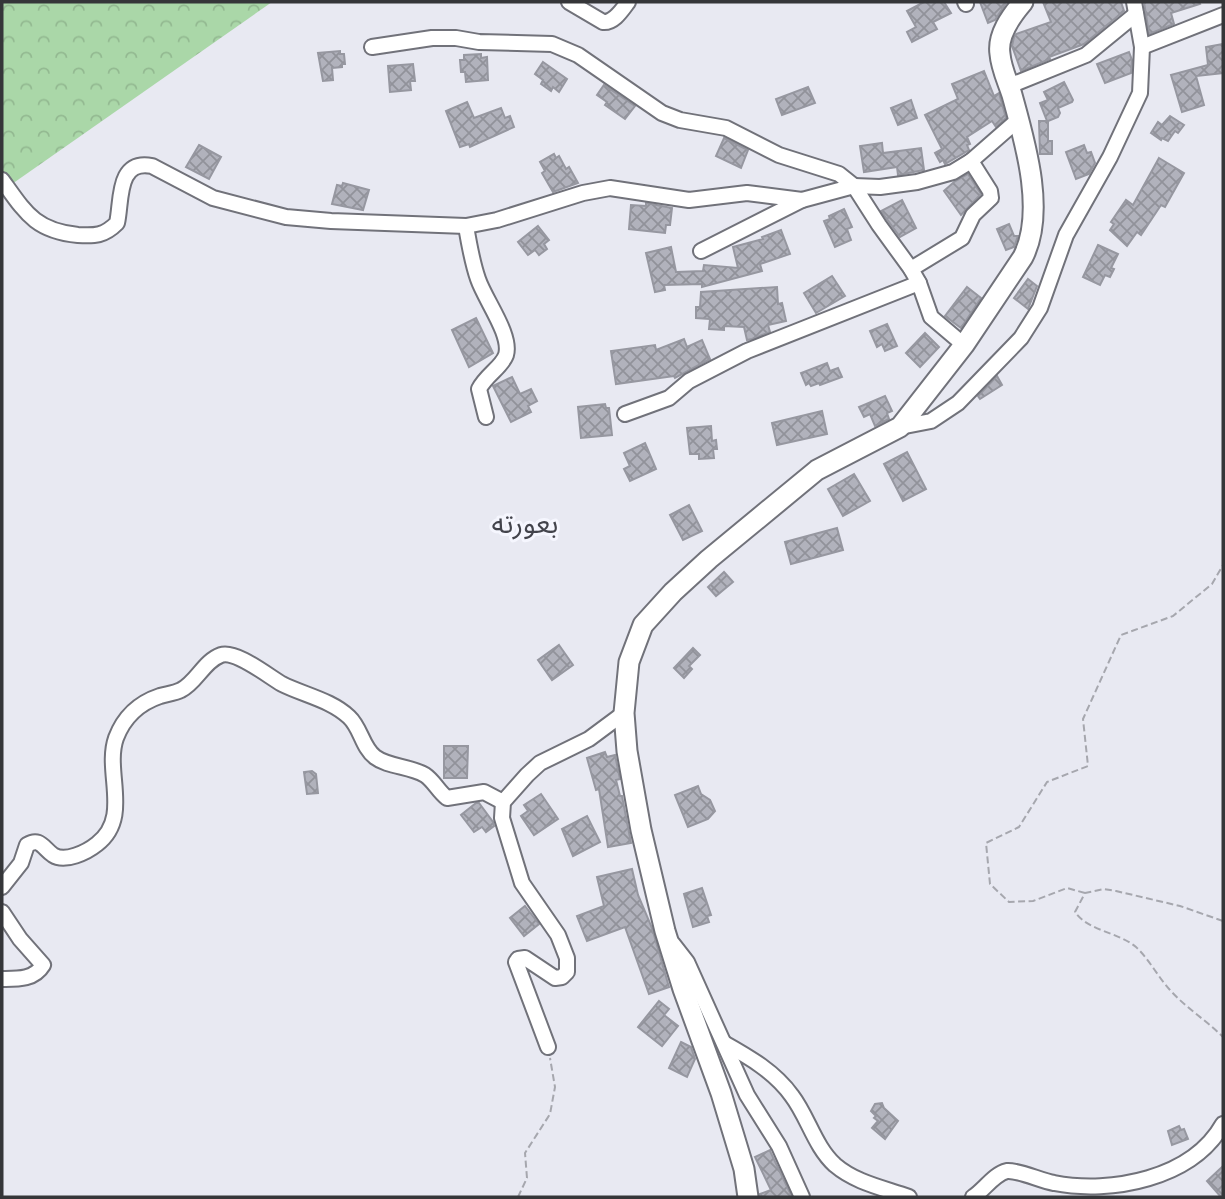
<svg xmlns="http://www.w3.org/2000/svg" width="1225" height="1199" font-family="Roboto,'Noto Sans Arabic',sans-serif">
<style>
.forest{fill:url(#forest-crowns)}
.building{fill:url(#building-cross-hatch);stroke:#9697a0;stroke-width:2}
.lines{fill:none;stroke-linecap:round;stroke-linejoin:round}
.street-casing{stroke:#71727a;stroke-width:18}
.secondary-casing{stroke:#71727a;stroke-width:23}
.path{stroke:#a6a7ae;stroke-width:2;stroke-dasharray:7 3.5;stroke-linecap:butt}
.street{stroke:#fff;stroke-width:14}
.secondary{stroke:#fff;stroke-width:19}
.labels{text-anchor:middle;stroke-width:6;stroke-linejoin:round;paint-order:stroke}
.quarter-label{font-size:28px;fill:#43444c;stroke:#f5f6fe}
</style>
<defs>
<pattern id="forest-crowns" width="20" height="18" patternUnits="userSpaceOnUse" patternTransform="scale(1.75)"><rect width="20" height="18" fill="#aad7a8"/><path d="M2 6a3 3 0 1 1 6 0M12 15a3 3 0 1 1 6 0" fill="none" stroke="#93b991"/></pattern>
<pattern id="building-cross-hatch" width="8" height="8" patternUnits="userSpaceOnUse" patternTransform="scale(1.75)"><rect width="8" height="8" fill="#b1b2bc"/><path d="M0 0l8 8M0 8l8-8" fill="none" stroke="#91929a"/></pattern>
</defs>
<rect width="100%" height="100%" fill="#e8e9f2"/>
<polygon class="forest" points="2,2 272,2 2,191"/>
<g class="building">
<polygon points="924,2 944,2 951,13 933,22 937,29 912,42 907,32 916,27 907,11"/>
<polygon points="980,2 1005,2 1006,3 995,20 988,23"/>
<polygon points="1043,2 1121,2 1124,11 1084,44 1049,57 1050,59 1021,71 1012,46 1014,37 1016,34 1051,22"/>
<polygon points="1144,2 1199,2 1200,4 1171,13 1174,24 1149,34"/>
<polygon points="1223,44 1223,73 1196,76 1204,105 1182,112 1171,75 1208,65 1206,47"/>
<polygon points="340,51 340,54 344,54 345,64 342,64 342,67 332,68 333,80 323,81 318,53"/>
<polygon points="1129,52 1132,60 1131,73 1105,83 1097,64"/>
<polygon points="481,54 481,58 487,57 488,80 466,82 465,72 461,72 460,60 464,60 464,55"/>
<polygon points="543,62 567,79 559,92 553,87 551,91 541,84 543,80 535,74"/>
<polygon points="413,64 415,81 410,81 411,90 390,92 388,66"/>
<polygon points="984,71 994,96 999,93 1006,118 996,127 992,121 967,137 970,144 967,145 969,150 945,164 943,160 940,162 935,153 942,149 925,115 958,99 952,84"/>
<polygon points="1064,82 1073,100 1072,102 1058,108 1060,113 1058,117 1048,121 1048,141 1052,141 1052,154 1040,154 1039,121 1047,121 1040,103 1048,100 1044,92"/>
<polygon points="604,85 635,106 625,119 605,105 607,102 597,95"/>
<polygon points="808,87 815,103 782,115 776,99"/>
<polygon points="911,100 917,118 898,125 891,108"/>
<polygon points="467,102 474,118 501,108 505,118 510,116 514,127 470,147 469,144 460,147 446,111"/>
<polygon points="1170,116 1184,125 1178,133 1175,131 1168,141 1162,138 1161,140 1151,133 1158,122 1162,125"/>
<polygon points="724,138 748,150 741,168 716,156"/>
<polygon points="882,143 883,153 921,148 924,170 898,175 897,167 864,172 860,146"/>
<polygon points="199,145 221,157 209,179 186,167"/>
<polygon points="1084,145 1087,153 1091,152 1095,163 1089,174 1076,179 1066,152"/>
<polygon points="554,154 556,158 559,156 566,169 569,167 578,183 553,192 542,173 545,171 540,162"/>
<polygon points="1159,158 1184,173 1165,207 1161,205 1141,235 1137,232 1127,246 1110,230 1114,224 1111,222 1126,200 1133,205"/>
<polygon points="968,174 981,194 961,215 944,191 954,182"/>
<polygon points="343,183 369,190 363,210 332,204 337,185 342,186"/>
<polygon points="902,200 916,228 900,237 881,211"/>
<polygon points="646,203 672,208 670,225 666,225 665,233 629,229 631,205 646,206"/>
<polygon points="844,209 852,227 847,229 851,240 835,247 824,221 830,219 829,216"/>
<polygon points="1009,224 1014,236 1018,236 1014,247 1006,250 997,229"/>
<polygon points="538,226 549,240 544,244 547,249 539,255 535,250 528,255 518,242"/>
<polygon points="781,230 790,254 760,264 762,271 702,287 702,284 664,285 665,290 655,292 646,253 671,247 676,272 703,271 704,265 738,268 733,247 763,239 762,237"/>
<polygon points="1098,245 1118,254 1111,268 1114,269 1110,277 1105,275 1100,285 1083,277"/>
<polygon points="832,276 845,296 816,313 804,293"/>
<polygon points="1028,279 1037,286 1028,309 1014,298"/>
<polygon points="777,287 778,304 782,303 786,321 768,325 770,332 752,339 747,340 744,327 724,326 724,330 709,329 710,319 696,318 696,307 700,307 701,292"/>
<polygon points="967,287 981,298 961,328 945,316"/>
<polygon points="476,318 493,353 469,367 452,330"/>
<polygon points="887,324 897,346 885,351 882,344 877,347 870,331"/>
<polygon points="925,333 939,347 920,367 906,353"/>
<polygon points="684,339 687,347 702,340 710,359 675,378 674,376 616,384 611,351 655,345 656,350"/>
<polygon points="827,363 830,371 838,368 842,377 820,385 819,383 811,386 809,383 806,385 801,373"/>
<polygon points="997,376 1002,385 980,399 978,396"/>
<polygon points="512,377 520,394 531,389 537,401 528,406 531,412 511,422 493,386"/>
<polygon points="885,396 892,411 887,413 889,419 875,426 870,414 864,417 859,407"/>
<polygon points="605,404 606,408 609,408 612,435 581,438 578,407"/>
<polygon points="822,411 827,434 777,445 772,423"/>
<polygon points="711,426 712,441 716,440 717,449 713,449 714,458 699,459 699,454 690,454 687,428"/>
<polygon points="645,443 656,469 630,481 624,469 630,466 624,453"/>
<polygon points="907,452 926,489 903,501 884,464"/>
<polygon points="854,474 870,501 843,516 828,489"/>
<polygon points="689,505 702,531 683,540 670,515"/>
<polygon points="837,528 843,550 791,564 785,542"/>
<polygon points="724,572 733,582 716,596 708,587"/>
<polygon points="559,645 573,665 552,680 538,660"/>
<polygon points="693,648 700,655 689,666 692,669 684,678 674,668"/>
<polygon points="444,746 468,746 467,778 444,778"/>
<polygon points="605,752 607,757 615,755 620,779 616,780 620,796 622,796 631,843 608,847 599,789 596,790 587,758"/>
<polygon points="312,771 316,774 318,793 307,794 304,772"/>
<polygon points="698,786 701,794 710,800 715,811 708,819 688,827 675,795"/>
<polygon points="541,794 558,819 534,835 521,816 528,811 524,805"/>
<polygon points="476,803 479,803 493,822 494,826 486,832 482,827 474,832 461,815"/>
<polygon points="587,816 600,842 573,856 562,829"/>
<polygon points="632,869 638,895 652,928 669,987 649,994 625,927 587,941 577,916 604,906 597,877"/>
<polygon points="702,888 711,915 707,916 709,922 693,927 684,894"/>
<polygon points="525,906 539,924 524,936 510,918"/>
<polygon points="659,1001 669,1009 664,1015 678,1026 662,1046 638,1027"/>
<polygon points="681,1042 691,1047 695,1059 687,1077 669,1068"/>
<polygon points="882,1103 884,1108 898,1121 885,1139 872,1128 878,1121 874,1118 876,1116 871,1111 875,1104"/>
<polygon points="1179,1126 1181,1130 1184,1129 1188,1139 1172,1145 1168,1131"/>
<polygon points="770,1150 770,1151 792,1197 760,1197 760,1194 771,1190 755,1157"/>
<polygon points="1223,1166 1223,1197 1221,1197 1207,1181"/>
</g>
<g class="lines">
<g class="street-casing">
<g id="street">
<path d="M569,2l34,20c11,1 19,-12 25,-20"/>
<polyline points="965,2 966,4"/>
<polyline points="372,47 432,38 456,38 479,42 552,44 578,55 662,113 680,120 726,128 779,155 839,174 854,186 879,225 911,269 919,283 931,317 964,345"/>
<polyline points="1142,47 1223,15"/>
<polyline points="1009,86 1086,55 1136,14"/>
<path d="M2,180c23,32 33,51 76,55 17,1 26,1 39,-12 5,-21 -1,-64 35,-57l61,32 73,19 45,4 135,5 31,-6 86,-27 27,-5 79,12 58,-7 55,7 52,-14 26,1 37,-5 36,-10 18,-11 48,-42"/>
<path d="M466,226c3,18 6,36 12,53 7,21 34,56 28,76 -4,12 -20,20 -27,34l7,28"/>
<polyline points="701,251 802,200"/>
<polyline points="911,269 962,238 973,215 991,198 990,191 971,161"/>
<polyline points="625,414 669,398 689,381 747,351 919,283"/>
<polyline points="900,427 931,421 958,403 1021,338 1040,308 1066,235 1110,157 1140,93 1142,47 1134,2"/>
<path d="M2,887l19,-24 6,-18c13,-8 16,3 26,10 12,8 34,-3 44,-11 35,-27 7,-72 19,-106 8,-21 23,-35 44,-42 7,-2 15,-3 21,-6 15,-7 23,-29 40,-35 15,-5 47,21 61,29 22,11 49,16 67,33 12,11 13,30 26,40 13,10 35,9 50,18 9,6 13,16 22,23l37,-6 19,10"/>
<path d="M2,912l18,27 23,26c-9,15 -26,14 -41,14"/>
<polyline points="673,944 687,962 747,1095 779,1146 802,1197"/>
<path d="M724,1043c25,14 51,29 68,53 16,21 23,51 43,69 21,18 49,23 74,32"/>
<polyline points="548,1047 516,962 518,959 525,958 555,978 562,977 567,972 567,958 558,935 522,883 502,818 503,802 527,775 540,763 589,739 624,713"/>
<path d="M973,1197c11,-7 21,-23 34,-26 12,-1 34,10 47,12 57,11 138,-4 169,-59"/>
</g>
</g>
<g class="secondary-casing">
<path id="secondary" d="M748,1197l-4,-28 -23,-76 -38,-104 -18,-58 -24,-101 -14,-79 -3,-38 5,-51 14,-37 30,-33 36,-33 108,-89 83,-43 64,-82 59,-88c23,-45 2,-115 -11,-162 -4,-13 -11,-27 -12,-41 -3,-19 11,-38 23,-52"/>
</g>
<g class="path">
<polyline points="1085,893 1067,888 1033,901 1009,902 990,884 986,843 1019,827 1047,782 1088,766 1083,719 1121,635 1173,616 1212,584 1223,565"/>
<path d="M1223,921l-43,-15 -64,-15 -12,-2 -19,4 -10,19c13,19 43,20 61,35 13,12 22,30 34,43 16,18 36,30 53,47"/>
<polyline points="518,1197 527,1178 525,1153 550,1114 555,1087 550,1058"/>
</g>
<use href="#street" class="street"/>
<use href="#secondary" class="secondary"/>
</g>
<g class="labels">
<g class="quarter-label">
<text x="525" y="533">بعورته</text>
</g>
</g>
<rect width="1225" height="1199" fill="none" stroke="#353639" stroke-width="7"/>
</svg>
